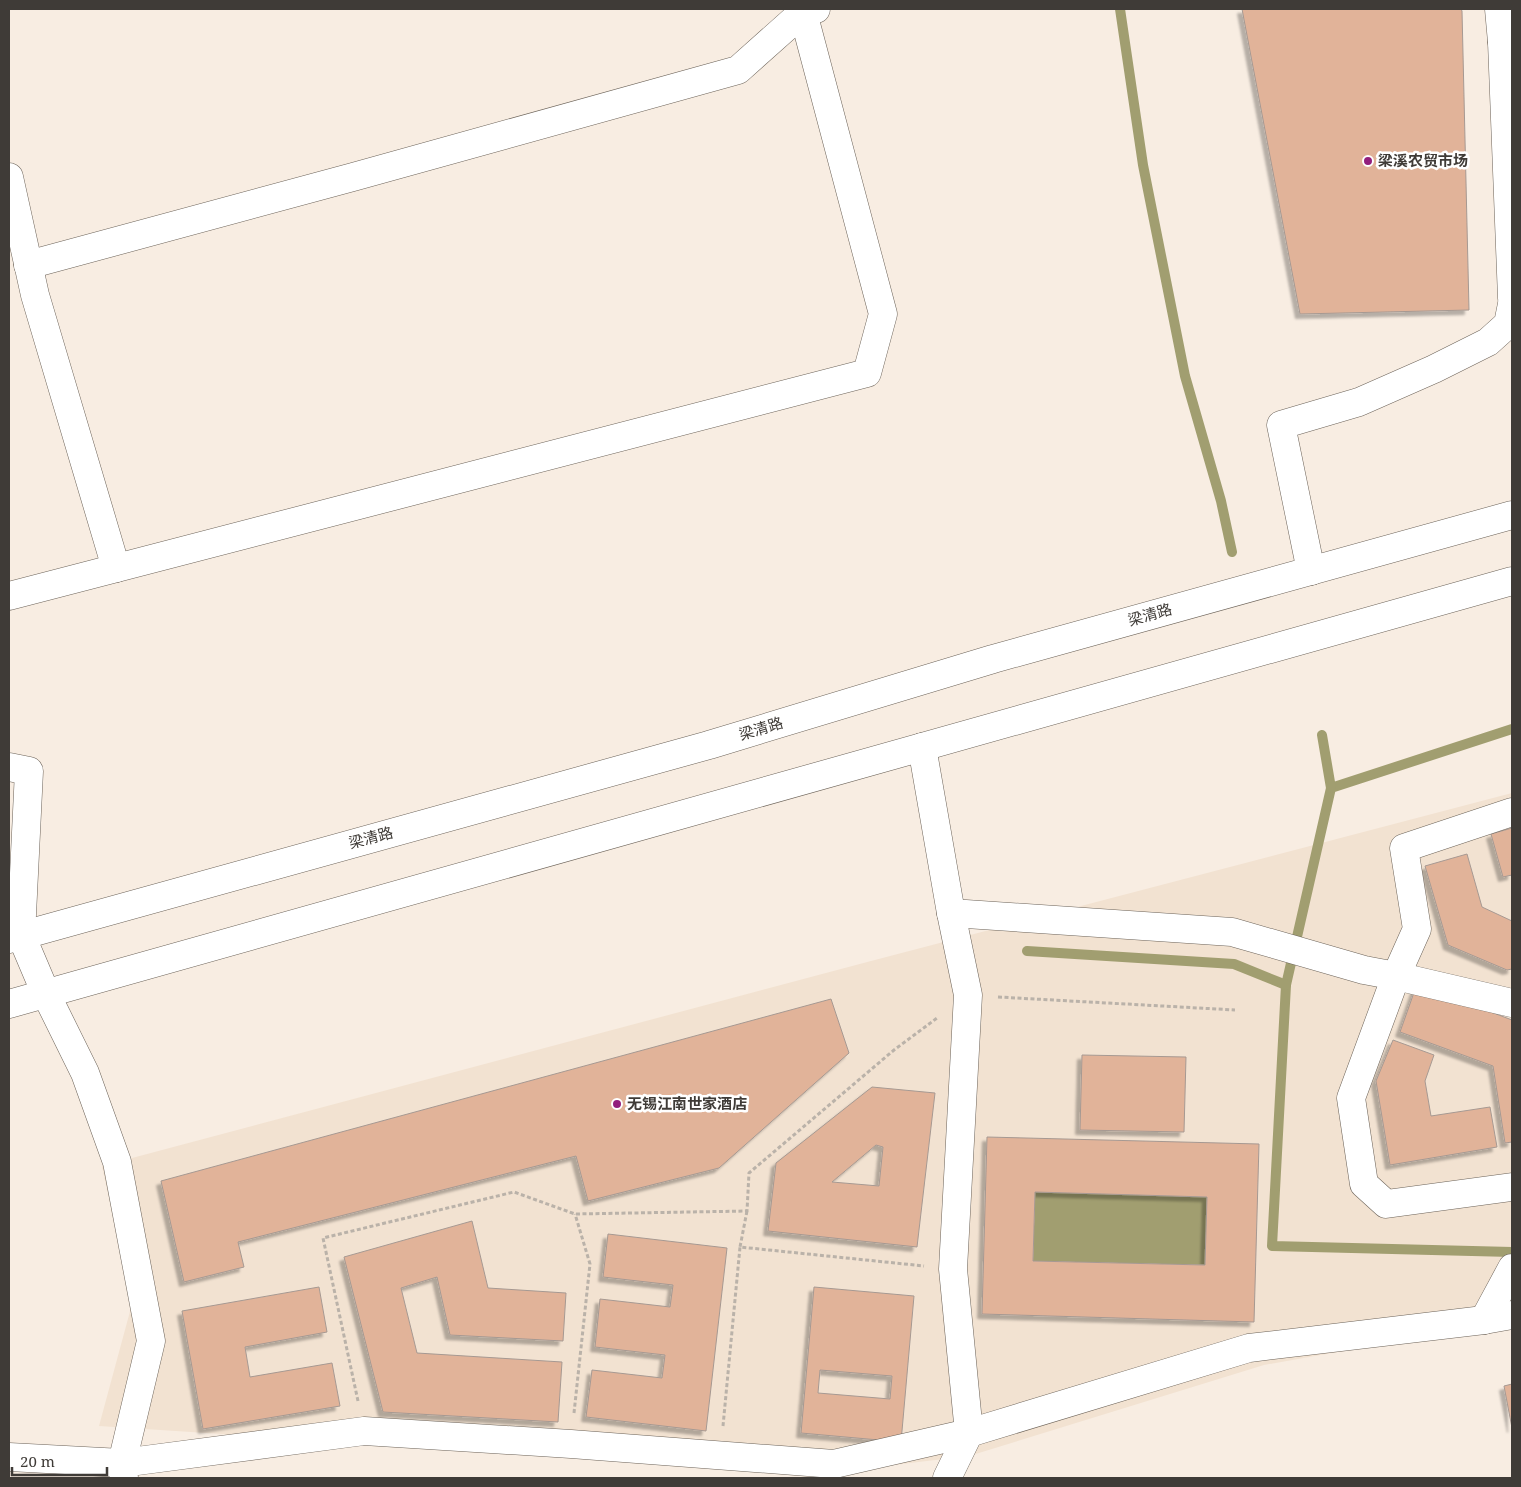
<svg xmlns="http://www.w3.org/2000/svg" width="1521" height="1487" font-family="'Noto Serif','Noto Sans SC',serif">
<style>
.built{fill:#f2e2d1}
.water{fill:#a19e70}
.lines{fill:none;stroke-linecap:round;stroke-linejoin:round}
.stream{stroke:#a19e70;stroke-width:10}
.building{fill:#e1b399;stroke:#a69992;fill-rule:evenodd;filter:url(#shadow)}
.minor-casing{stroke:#6c6359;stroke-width:29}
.major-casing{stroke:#6c6359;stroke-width:29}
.path{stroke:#bab2a9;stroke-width:3;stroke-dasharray:4 2.5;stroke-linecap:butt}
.minor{stroke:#fff;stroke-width:28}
.major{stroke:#fff;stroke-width:28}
.poi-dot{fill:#921e7d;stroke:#fff;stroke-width:2}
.labels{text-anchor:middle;stroke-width:5;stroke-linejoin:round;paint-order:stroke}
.poi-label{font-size:15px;font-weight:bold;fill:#3f3b37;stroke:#fff;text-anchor:start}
.street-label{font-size:15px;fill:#3f3b37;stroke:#fff}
</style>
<defs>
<filter id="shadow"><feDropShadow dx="-4.5" dy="4.5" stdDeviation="1" flood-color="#0004"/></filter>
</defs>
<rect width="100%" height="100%" fill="#f8ede2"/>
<polygon class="built" points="1512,793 1512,1321 1264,1365 969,1456 826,1473 99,1426 132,1304 102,1166 871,961"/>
<polygon class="water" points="1035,1192 1207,1197 1205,1265 1033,1261"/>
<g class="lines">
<g class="stream">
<polyline points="1120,9 1143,165 1185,376 1221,501 1232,552"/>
<polyline points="1512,729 1331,788 1286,985 1272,1246 1512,1252"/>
<polyline points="1322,735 1331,788"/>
<polyline points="1027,951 1234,964 1286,985"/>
</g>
</g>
<g class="building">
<polygon points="1242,9 1461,9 1462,11 1469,310 1300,314"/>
<polygon points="1512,828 1512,875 1503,877 1491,834"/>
<polygon points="1467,854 1482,907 1512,921 1512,969 1507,970 1448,945 1425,866"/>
<polygon points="1417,984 1512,1020 1512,1142 1505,1143 1493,1066 1400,1032"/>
<polygon points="831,999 849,1053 719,1168 588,1201 576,1156 238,1242 244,1267 184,1282 161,1181"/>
<polygon points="1393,1040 1434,1055 1425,1081 1431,1116 1490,1107 1497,1147 1390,1165 1376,1081"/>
<polygon points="1082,1055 1186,1057 1184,1132 1080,1130"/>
<path d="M872,1087l63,6 -18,154 -149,-16 8,-68zM876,1145l7,2 -4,39 -47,-4z"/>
<path d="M987,1137l272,7 -5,178 -272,-8zM1035,1192l172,5 -2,68 -172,-4z"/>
<polygon points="472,1221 488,1288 566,1293 563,1341 450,1335 437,1277 401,1288 417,1353 562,1362 558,1422 383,1412 344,1257"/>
<polygon points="608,1234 727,1248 706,1431 586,1417 592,1370 662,1378 665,1355 595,1347 600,1299 670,1307 673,1285 603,1277"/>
<polygon points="319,1287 327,1332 245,1347 250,1377 332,1363 340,1406 203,1429 182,1311"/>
<path d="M814,1287l100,9 -13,146 -100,-9zM820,1370l72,6 -2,23 -72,-6z"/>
<polygon points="1512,1384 1512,1428 1504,1386"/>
</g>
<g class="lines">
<g class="minor-casing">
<g id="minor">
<polyline points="1499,9 1502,42 1512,42"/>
<polyline points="1502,42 1512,298"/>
<polyline points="9,177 35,295 116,568"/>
<polyline points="28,265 353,177 738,70 803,12 816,9"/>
<polyline points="1311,571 1281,425 1359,402 1434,369 1488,342 1508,324 1512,304"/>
<polyline points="9,596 867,373 883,314 802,9"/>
<polyline points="922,747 951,913 968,995 953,1269 969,1433 947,1478"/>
<polyline points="9,767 29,771 21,935"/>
<polyline points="1512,812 1404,848 1417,929 1396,976 1351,1098 1364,1184 1386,1204 1512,1187"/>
<polyline points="951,913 1232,932 1364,970 1396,976 1512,1003"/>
<polyline points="46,994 85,1073 117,1162 151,1341 122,1463 124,1478"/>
<polyline points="1484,1320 1512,1268"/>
<polyline points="9,1457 122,1463 364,1431 571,1444 834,1464 969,1433 1249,1348 1484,1320 1512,1315"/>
</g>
</g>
<g class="major-casing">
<g id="major">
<polyline points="21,935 46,994"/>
<polyline points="9,939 709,745 993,659 1512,515"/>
<polyline points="9,1004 1512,581"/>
</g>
</g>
<g class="path">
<polyline points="998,997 1235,1010"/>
<polyline points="747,1211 740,1247 924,1266"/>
<polyline points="358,1401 323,1238 514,1192 575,1214 747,1211 749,1173 894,1050 937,1018"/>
<polyline points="574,1413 590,1264 575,1214"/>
<polyline points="723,1426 740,1247"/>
</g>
<use href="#minor" class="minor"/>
<use href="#major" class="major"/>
</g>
<g class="poi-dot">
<circle cx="1368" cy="161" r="5"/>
<circle cx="617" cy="1104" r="5"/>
</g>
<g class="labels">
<g class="poi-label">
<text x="1378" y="166">梁溪农贸市场</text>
<text x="627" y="1109">无锡江南世家酒店</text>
</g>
<g class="street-label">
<text transform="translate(1150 615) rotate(-16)" y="5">梁清路</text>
<text transform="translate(761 729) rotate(-17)" y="5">梁清路</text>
<text transform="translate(371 838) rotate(-15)" y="5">梁清路</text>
</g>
</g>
<rect width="1521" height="1487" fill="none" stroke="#3f3b37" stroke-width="20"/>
<path d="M12 1467v8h95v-8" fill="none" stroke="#3f3b37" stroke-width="2.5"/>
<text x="20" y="1467" font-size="15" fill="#3f3b37" stroke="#ffffff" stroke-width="4" paint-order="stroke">20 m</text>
</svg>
